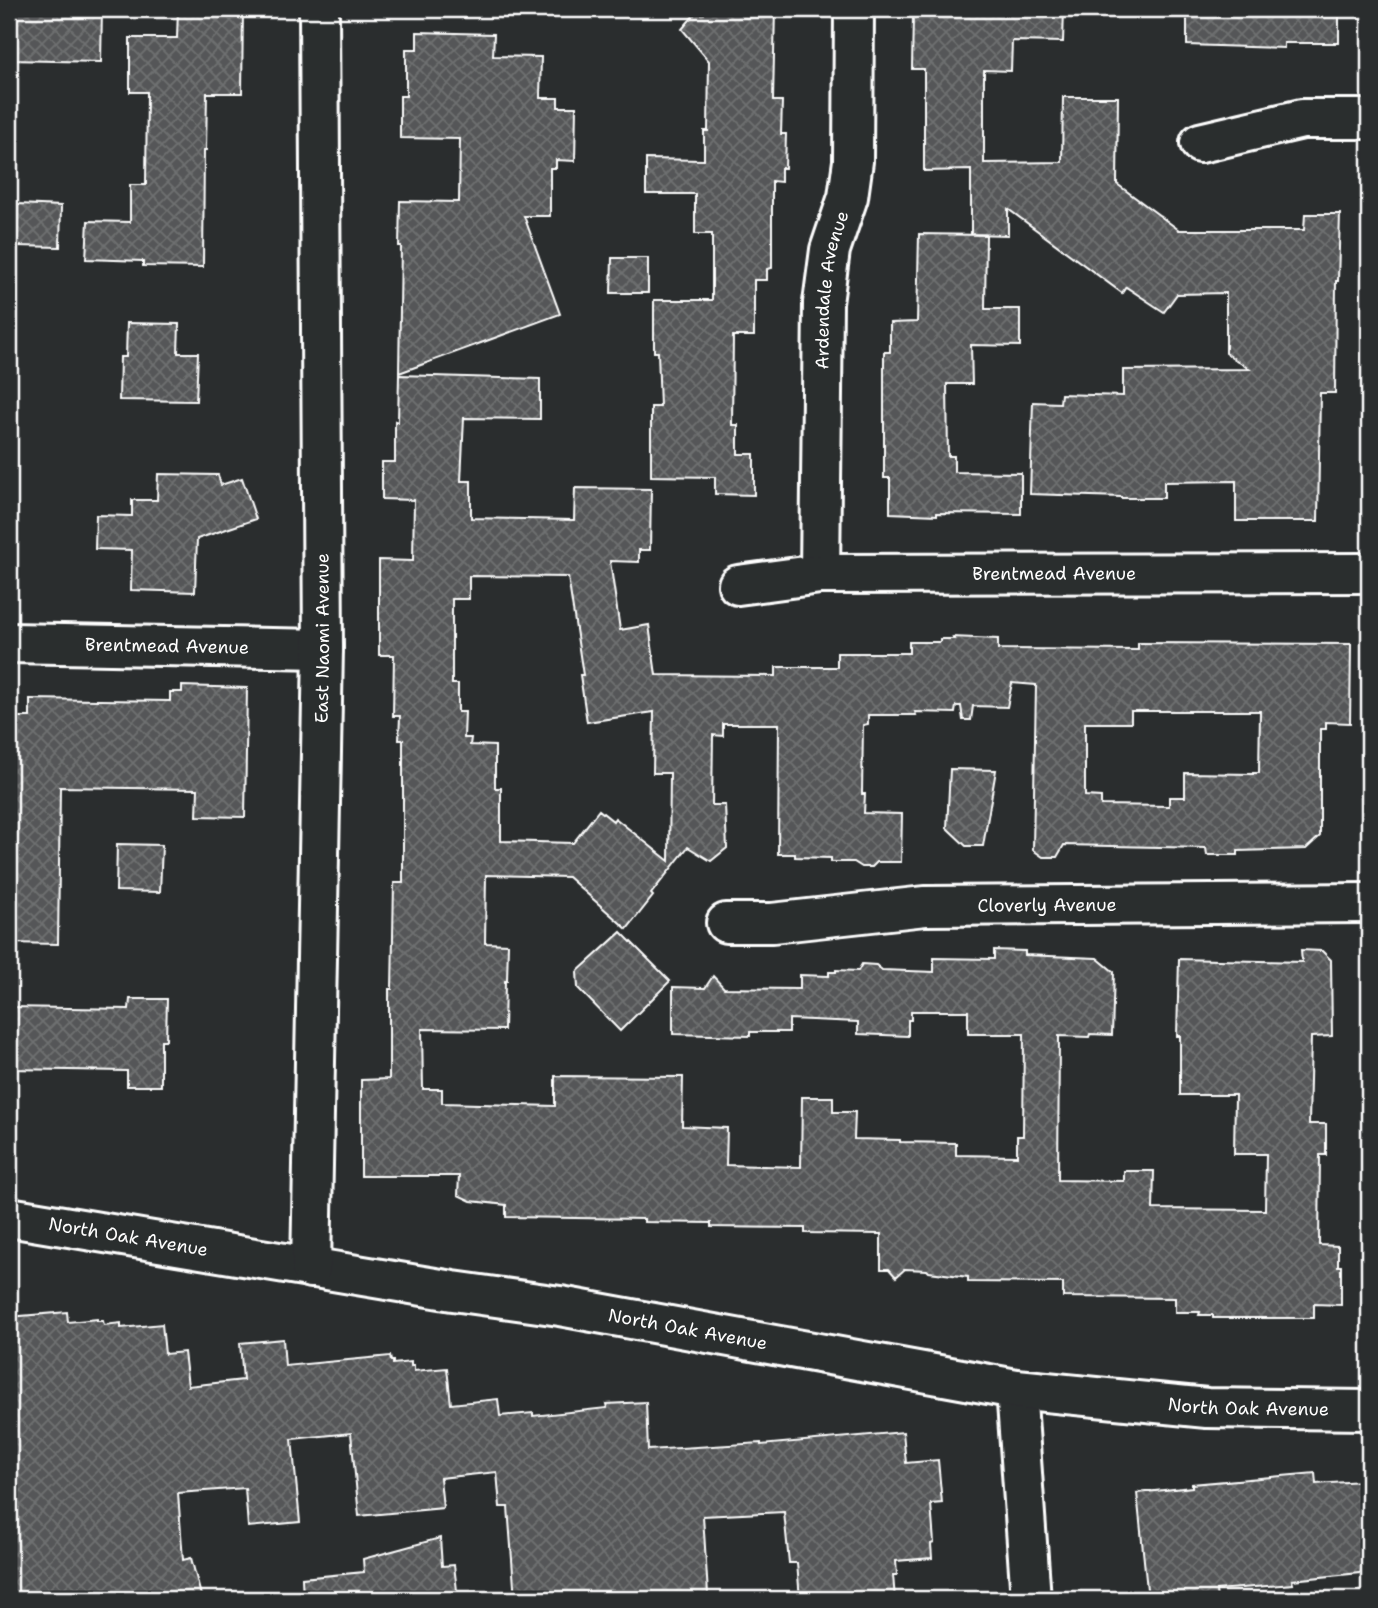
<svg xmlns="http://www.w3.org/2000/svg" width="1378" height="1608" font-family="'Shantell Sans',sans-serif">
<style>
.building{fill:url(#building-cross-hatch);stroke:#fff;stroke-width:2;fill-rule:evenodd}
.lines{fill:none;stroke-linecap:round;stroke-linejoin:round}
.minor-casing{stroke:#fff;stroke-width:44}
.tertiary-casing{stroke:#fff;stroke-width:44}
.minor{stroke:#2a2d2e;stroke-width:38}
.tertiary{stroke:#2a2d2e;stroke-width:38}
.labels{text-anchor:middle;stroke-width:7;stroke-linejoin:round;paint-order:stroke}
.street-label{font-size:18px;fill:#fff;stroke:#2a2d2e}
</style>
<defs>
<pattern id="building-cross-hatch" width="8" height="8" patternUnits="userSpaceOnUse" patternTransform="scale(1.75)"><rect width="8" height="8" fill="#555758"/><path d="M0 0l8 8M0 8l8-8" fill="none" stroke="#6e7071"/></pattern>
</defs>
<rect width="100%" height="100%" fill="#2a2d2e"/>
<filter id="ink" filterUnits="userSpaceOnUse"><feTurbulence type="fractalNoise" baseFrequency=".0143" numOctaves="2"/><feDisplacementMap in="SourceGraphic" scale="14" xChannelSelector="R" yChannelSelector="G"/><feConvolveMatrix kernelMatrix="1 2 1 2 8 2 1 2 1" color-interpolation-filters="sRGB"/></filter>
<g filter="url(#ink)">
<g class="building">
<polygon points="9,9 102,9 101,62 9,60"/>
<polygon points="178,9 243,9 242,93 207,93 206,150 204,150 203,267 143,266 143,261 86,259 88,221 130,222 130,185 146,185 147,92 130,92 130,38 177,38"/>
<polygon points="704,9 775,9 773,101 782,101 781,134 786,134 785,168 781,168 781,182 772,181 772,268 767,269 767,280 754,280 754,336 733,336 732,425 738,425 738,454 754,454 754,495 715,494 715,477 651,476 651,407 660,407 658,352 654,352 654,300 712,300 712,234 695,234 695,194 646,194 646,159 704,160 704,131 708,131 709,61 682,29 695,14 704,14"/>
<polygon points="919,9 1064,9 1063,42 1012,41 1011,71 984,70 984,163 1062,162 1063,97 1118,97 1117,184 1179,230 1304,230 1305,214 1340,214 1338,281 1336,281 1335,393 1320,393 1318,521 1236,521 1236,481 1164,482 1164,498 1121,498 1121,497 1030,494 1033,402 1060,403 1061,394 1123,396 1123,370 1249,369 1226,353 1226,293 1177,294 1164,312 1126,287 1122,293 1008,209 1008,235 971,234 971,170 924,171 924,69 912,69 913,15 919,15"/>
<polygon points="1187,9 1339,9 1339,43 1284,43 1284,48 1187,45"/>
<polygon points="417,32 494,34 493,56 541,57 540,98 558,98 558,107 576,107 575,161 556,160 556,168 550,168 550,216 524,216 560,314 399,373 401,246 399,246 400,201 459,202 460,139 400,138 400,96 406,96 406,49 417,49"/>
<polygon points="18,204 61,206 60,247 17,246"/>
<polygon points="919,234 986,235 985,309 1020,309 1020,346 971,345 972,384 947,384 948,456 954,456 954,472 1021,473 1021,514 937,513 937,515 890,513 890,478 884,478 884,352 890,352 890,323 917,322"/>
<polygon points="612,258 648,258 648,293 611,293"/>
<polygon points="127,323 179,324 178,353 198,353 196,401 119,400 120,357 126,357"/>
<path d="M399,375l141,4v40l-76,-1 -3,63h10v37l103,2 1,-32 76,1 -1,61h-11v12l-29,-1 10,69 29,-5 7,50 120,1v-9h61v-14h72v-11h31v-3h14l-1,-2 45,2v10l140,1v-7l213,1 -1,79 -24,-1v7h-6v107l-14,13 -68,2v4h-31l-1,-7 -142,-3 -7,12h-14l-10,-7 3,-165 -24,-2 -5,24 -34,-1 -2,14h-8l-2,-14h-5l-1,7 -40,-1 1,3h-48v9l-5,1 -1,69h3l-1,19 38,1 -1,48h-24l-5,5h-10l-8,-5h-23v-4l-36,-1v-3h-17l1,-130h-56v12l-10,-1 -1,70h13l2,43 -16,13 -23,-14 -37,47 2,2 -26,33 -59,-52 -82,-2 -1,68 23,1 -1,37h-2l-1,49 -82,-1 1,60h19v14l113,3v-30l128,1 -1,49 45,2 -1,37 75,2 1,-70h31v15h22l-1,27 46,1v2l56,1v12l61,1v-20h6l1,-102h-56v-23h-57v9h-3v16l-50,-2v-12l-69,-3v13h-39v4l-77,-2v-47l32,1 8,-12 11,12 76,1v-14l29,1v-4h7v-2l22,1 4,-7 14,1 6,5 52,2v-14l60,1v-9l31,1v4l72,3 17,14 -2,63 -22,-1 -1,3 -30,-1 -1,144 66,1v-10h30l-1,38 112,1 1,-56h-32l1,-59h-55v-59h-3l2,-77 123,3 -1,-12 21,1 9,9 1,76 -21,1 -2,87h17v31h-6l-1,90 19,1v20h3v39l-27,-1v14h-101v-3h-14l1,-3h-25v-14l-112,-1v-14l-95,-1v-5l-39,-5 -2,-2 -22,-1 -9,8 -7,-8h-8v-35l-76,-1v-5l-94,-1v-4l-67,-1v-3l-138,-2v-12l-35,-4 -13,-6 1,-19h-98v-96l28,-1v-90h3l2,-106h9v-143h-4l1,-24h-7l1,-61h-15v-95l34,1 1,-61 -32,-1v-37h13v-41l3,1zM469,576l99,1 15,98h-3l7,47 67,-10 -1,61h17l-1,88 -54,-43 -2,3 -14,-11 -26,33 -72,-2v-53h-6v-42l-25,-1 1,-7h-7l1,-26h-7v-28h-6v-85h17zM1131,711h129l-1,62h-6v1l-68,-1v24h-16v9l-68,-1v-8l-16,-1v-73h46z"/>
<polygon points="158,474 218,475 221,485 242,478 256,519 197,539 195,592 131,590 132,550 95,549 96,515 132,516 132,500 157,500"/>
<polygon points="182,686 247,688 245,817 197,816 198,789 60,787 58,944 9,943 9,717 30,717 30,699 170,701 170,692 182,692"/>
<polygon points="950,769 996,770 983,846 966,846 947,828"/>
<polygon points="117,844 162,845 160,892 116,891"/>
<polygon points="621,932 670,981 620,1031 578,988 577,972"/>
<polygon points="130,999 167,999 166,1040 161,1040 161,1086 127,1086 127,1071 9,1069 9,1007 129,1009"/>
<polygon points="67,1312 68,1322 97,1319 97,1321 103,1321 104,1325 121,1323 121,1328 162,1324 165,1354 184,1352 188,1386 243,1380 240,1343 283,1339 285,1366 390,1356 391,1361 393,1361 393,1364 411,1362 411,1366 414,1366 414,1371 447,1368 451,1404 498,1399 500,1416 533,1413 533,1416 607,1408 606,1404 646,1402 648,1450 761,1443 761,1445 903,1432 906,1463 938,1460 942,1503 931,1504 934,1543 931,1544 932,1558 896,1561 897,1575 893,1575 895,1599 800,1599 797,1563 789,1563 784,1512 703,1516 708,1594 683,1595 684,1599 515,1599 508,1507 500,1507 497,1472 440,1478 443,1508 359,1516 351,1433 292,1439 300,1522 248,1527 245,1488 178,1493 183,1560 191,1558 202,1599 105,1599 105,1591 9,1599 9,1317"/>
<polygon points="1315,1473 1316,1484 1362,1481 1365,1513 1369,1513 1369,1572 1292,1580 1293,1584 1216,1590 1217,1599 1148,1599 1137,1493 1192,1487 1192,1484"/>
<polygon points="440,1538 442,1566 454,1565 458,1599 303,1599 302,1578 364,1572 363,1559"/>
</g>
<g class="lines">
<g class="minor-casing">
<g id="minor">
<polyline points="1200,143 1302,119 1369,119"/>
<path id="s1" d="M820,574l3,-271 7,-53 18,-53 5,-36 1,-152"/>
<path id="s2" d="M738,585l82,-11 549,-1"/>
<path id="s3" d="M9,643l314,6"/>
<path id="s4" d="M726,923h46l153,-17 444,-3"/>
<polyline points="1016,1389 1031,1599"/>
</g>
</g>
<g class="tertiary-casing">
<g id="tertiary">
<path id="s5" d="M9,1217l444,74 107,15 456,83 191,19 162,2"/>
<path id="s6" d="M311,1268l12,-619 -4,-640"/>
</g>
</g>
<use href="#minor" class="minor"/>
<use href="#tertiary" class="tertiary"/>
</g>
</g>
<g class="labels">
<g class="street-label">
<text dy="6" stroke="none"><textPath href="#s1" startOffset="285">Ardendale Avenue</textPath></text>
<text dy="6" stroke="none"><textPath href="#s2" startOffset="317">Brentmead Avenue</textPath></text>
<text dy="6" stroke="none"><textPath href="#s6" startOffset="630">East Naomi Avenue</textPath></text>
<text dy="6" stroke="none"><textPath href="#s3" startOffset="158">Brentmead Avenue</textPath></text>
<text dy="6" stroke="none"><textPath href="#s4" startOffset="322">Cloverly Avenue</textPath></text>
<text dy="6" stroke="none"><textPath href="#s5" startOffset="121">North Oak Avenue</textPath></text>
<text dy="6" stroke="none"><textPath href="#s5" startOffset="688">North Oak Avenue</textPath></text>
<text dy="6" stroke="none"><textPath href="#s5" startOffset="1255">North Oak Avenue</textPath></text>
</g>
</g>
<rect width="1378" height="1608" fill="none" stroke="#2a2d2e" stroke-width="35"/>
<rect x="18" y="18" width="1343" height="1573" fill="none" stroke="#fff" stroke-width="2.5" filter="url(#ink)"/>
</svg>
